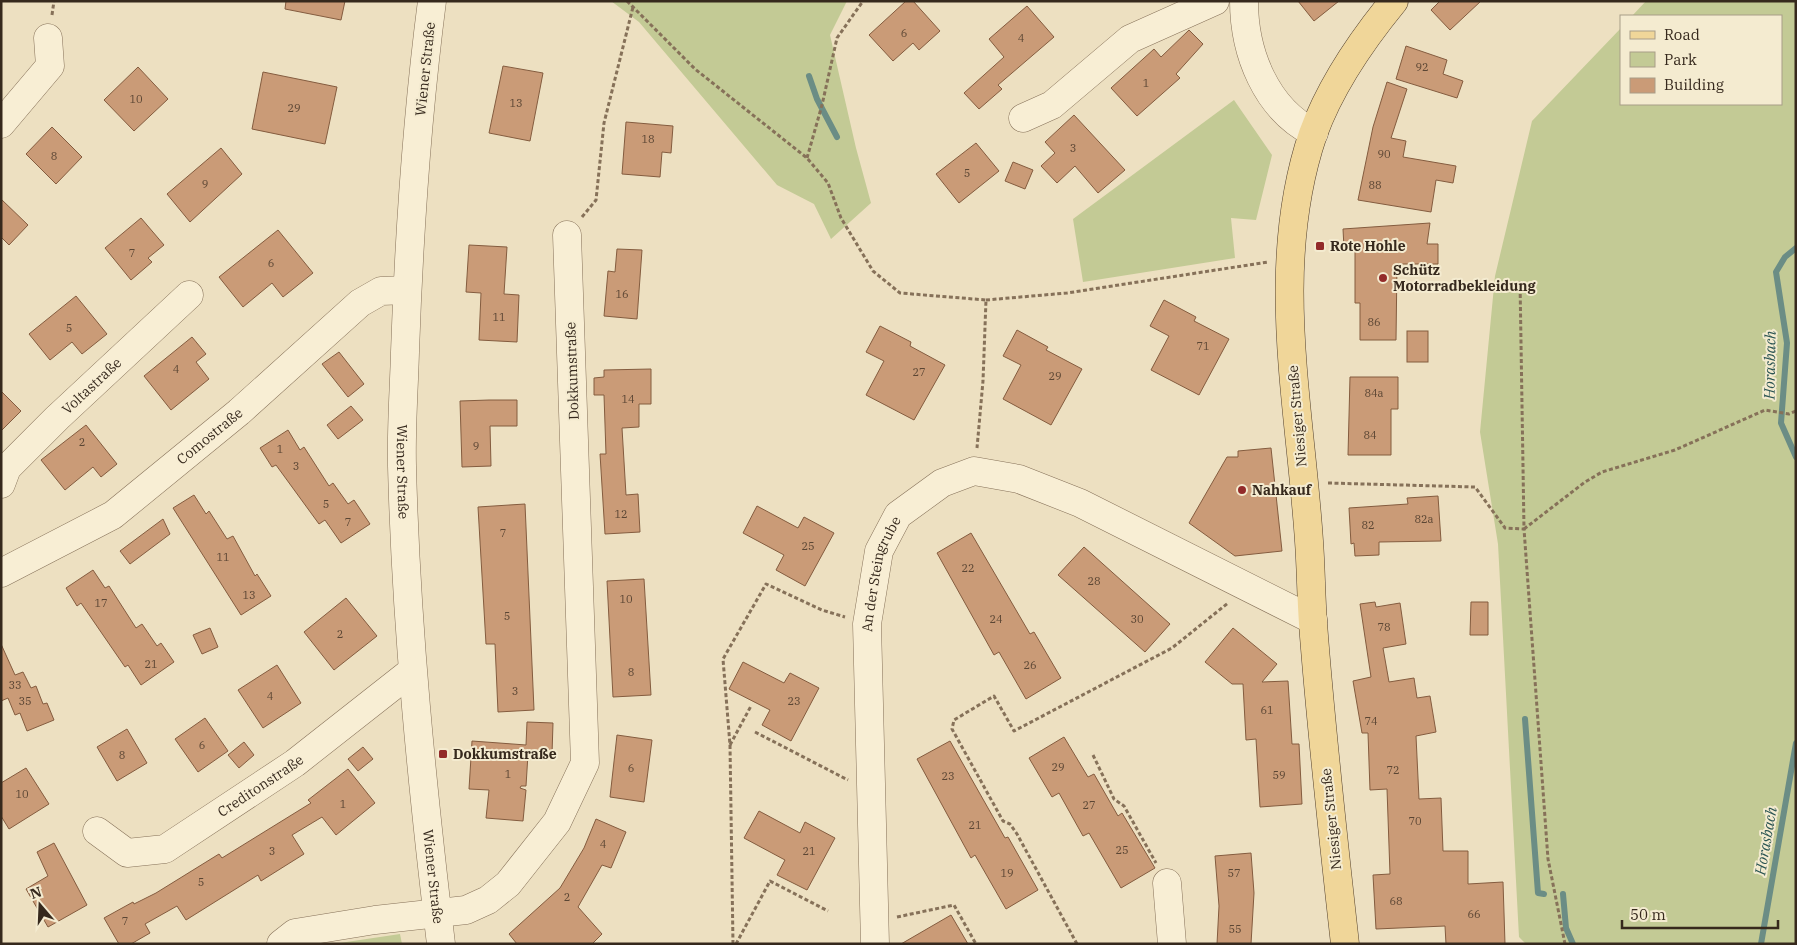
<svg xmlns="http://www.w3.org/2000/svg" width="1797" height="945" font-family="'IBM Plex Serif',serif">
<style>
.green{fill:#c3ca95}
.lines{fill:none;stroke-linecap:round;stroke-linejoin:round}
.stream{stroke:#6b8d85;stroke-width:6}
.building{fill:#ca9b77;stroke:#845c3f}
.minor-casing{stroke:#867159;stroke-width:29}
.major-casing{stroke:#53402d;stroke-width:29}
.path{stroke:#867159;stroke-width:3;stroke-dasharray:4 2.5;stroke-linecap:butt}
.minor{stroke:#f8eed4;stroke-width:28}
.major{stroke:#f0d699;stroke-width:28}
.poi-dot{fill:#932b2a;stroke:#f4ebd0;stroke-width:2}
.labels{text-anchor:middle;stroke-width:4;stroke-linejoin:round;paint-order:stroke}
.number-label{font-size:11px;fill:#5b4634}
.street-label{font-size:14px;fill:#36291d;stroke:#f4ebd0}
.poi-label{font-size:14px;font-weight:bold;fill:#36291d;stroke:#f4ebd0;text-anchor:start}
.water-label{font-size:15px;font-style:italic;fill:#2c5553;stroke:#f4ebd0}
</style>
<rect width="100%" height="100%" fill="#ede0c1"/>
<g class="green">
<polygon points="611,1 847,1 830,35 856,148 871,203 831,239 814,204 777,185 639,22"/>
<polygon points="1646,1 1796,1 1796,944 1526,944 1519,937 1498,544 1480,432 1495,276 1532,121 1621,28 1621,104 1781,104 1781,16 1632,16"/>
<polygon points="1234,100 1272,155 1256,220 1231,218 1235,258 1083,282 1073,219"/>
<polygon points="400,934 402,944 333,944"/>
</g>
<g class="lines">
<g class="stream">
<polyline points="809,76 817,99 837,137"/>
<polyline points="1796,248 1785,257 1776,272 1787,343 1781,423 1796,457"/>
<polyline points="1525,719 1538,893 1544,894"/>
<polyline points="1563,894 1566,928 1573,944"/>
<polyline points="1761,944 1796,743"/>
</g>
</g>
<g class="building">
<polygon points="286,1 345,1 341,20 285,9"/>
<polygon points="906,1 913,1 940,31 919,50 913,43 893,61 869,35"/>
<polygon points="1298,1 1339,1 1314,21"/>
<polygon points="1440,1 1481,1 1450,30 1431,10"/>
<polygon points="1027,6 1054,37 998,85 1002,89 979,109 964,93 1004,57 989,39"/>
<polygon points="1189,30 1203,44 1176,74 1180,78 1137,116 1111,88 1154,49 1161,57"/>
<polygon points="1406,46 1447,60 1443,74 1463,81 1457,98 1396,79"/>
<polygon points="503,66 543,73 530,141 489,133"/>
<polygon points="138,67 168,99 134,131 104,100"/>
<polygon points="263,72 337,87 325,144 252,129"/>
<polygon points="1387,82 1407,89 1391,138 1406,141 1403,157 1456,166 1453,183 1436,180 1431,212 1358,200 1373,127"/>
<polygon points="1074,115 1125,170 1098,193 1075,166 1057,183 1041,166 1055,153 1045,142"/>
<polygon points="626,122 673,126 671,153 662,152 660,177 622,174"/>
<polygon points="52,127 82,157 56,184 26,154"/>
<polygon points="976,143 999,171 959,203 936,174"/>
<polygon points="221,148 242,174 190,222 167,194"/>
<polygon points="1013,162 1033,170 1025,189 1005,181"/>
<polygon points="1,199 28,225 9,245 1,237"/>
<polygon points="141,218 164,245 148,258 152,262 131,280 105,248"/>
<polygon points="1430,223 1427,244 1438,244 1438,264 1397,264 1396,340 1360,340 1360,303 1355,303 1355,247 1344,248 1343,229"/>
<polygon points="278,230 313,273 283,297 272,283 243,307 219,277"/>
<polygon points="469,245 507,247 504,294 519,295 517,342 479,340 481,293 466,292"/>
<polygon points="617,249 642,250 637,319 604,316 608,271 615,272"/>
<polygon points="76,296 107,334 82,354 72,342 50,360 29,334"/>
<polygon points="1164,300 1196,317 1194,321 1229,339 1199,395 1151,370 1169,336 1150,326"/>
<polygon points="880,326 911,342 910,346 945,365 914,420 866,395 884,361 866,352"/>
<polygon points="1017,330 1048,347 1046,350 1082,369 1051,425 1003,399 1021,365 1003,356"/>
<rect x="1407" y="331" width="21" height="31"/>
<polygon points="192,337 206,354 196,362 209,379 171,410 144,376"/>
<polygon points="339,352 364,384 348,397 322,364"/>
<polygon points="651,369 651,404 639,404 639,427 622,428 626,495 638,494 640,532 605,534 600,454 606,454 604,395 594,395 594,378 604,377 604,370"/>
<polygon points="1350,377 1398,377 1398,409 1391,409 1391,455 1348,455"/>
<polygon points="1,391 21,411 1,431"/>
<polygon points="489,400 517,400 517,426 490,426 491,466 462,467 460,401"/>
<polygon points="351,406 363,420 338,439 327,425"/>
<polygon points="86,425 117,464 101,477 93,467 65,490 41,460"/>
<polygon points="288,430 300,450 304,447 329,486 333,483 348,504 354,500 370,524 341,543 325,520 319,524 276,465 272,467 260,448"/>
<polygon points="1271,448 1282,551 1235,556 1189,523 1227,457 1238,457 1238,451"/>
<polygon points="194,495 206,514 209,511 227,539 233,536 255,576 257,574 271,596 241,615 173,508"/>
<polygon points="1438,496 1441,541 1379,542 1379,555 1355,556 1354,543 1351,544 1349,508 1408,504 1407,498"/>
<polygon points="525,504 534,710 498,712 495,644 486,644 478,507"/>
<polygon points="757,506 798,528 804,517 834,533 805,586 776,570 784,555 743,533"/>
<polygon points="163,519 170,534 130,564 120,551"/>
<polygon points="971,533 1030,634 1034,632 1061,678 1026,699 999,652 994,655 937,553"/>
<polygon points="1084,547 1170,624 1145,652 1058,575"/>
<polygon points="93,570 105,588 109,586 136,628 142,624 157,646 161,643 174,662 141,685 128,665 125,667 81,603 77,606 66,588"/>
<polygon points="644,579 651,695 613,697 607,581"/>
<polygon points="346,598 377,636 334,670 304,632"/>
<polygon points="1375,602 1376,607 1400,603 1406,644 1383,648 1389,682 1414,678 1417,698 1430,696 1436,732 1416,736 1419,799 1441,798 1443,851 1468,851 1468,884 1503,882 1505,944 1446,944 1445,926 1376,929 1373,875 1390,874 1387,789 1370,790 1368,733 1362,733 1353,681 1371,677 1360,604"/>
<polygon points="1471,602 1488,602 1488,635 1470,635"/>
<polygon points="210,628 218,647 202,654 193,635"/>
<polygon points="1233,628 1277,664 1262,682 1288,681 1292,744 1299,744 1302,804 1260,807 1256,739 1246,740 1243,684 1232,684 1205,662"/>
<polygon points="1,644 15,675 23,672 31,688 36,686 43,704 47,703 54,720 27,731 20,713 15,715 8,698 1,701"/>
<polygon points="743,662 784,683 790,673 819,688 791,741 762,725 770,710 729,689"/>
<polygon points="277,665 301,703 263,728 238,690"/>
<polygon points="205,718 228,751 198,772 175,739"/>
<polygon points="527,722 553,723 552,754 528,754 526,786 521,786 520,788 526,790 523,821 486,818 489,790 469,789 472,741 526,745"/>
<polygon points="127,729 147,763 117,781 97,747"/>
<polygon points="617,735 652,740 644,802 610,797"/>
<polygon points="1064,737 1088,777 1094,774 1118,816 1122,813 1155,868 1121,888 1089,833 1083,836 1059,793 1052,797 1029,758"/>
<polygon points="950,741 1005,838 1008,837 1038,890 1006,909 975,855 971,858 917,759"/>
<polygon points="244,742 254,755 239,768 228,755"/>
<polygon points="363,747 373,759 358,771 348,759"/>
<polygon points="26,768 49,804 9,829 1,816 1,783"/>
<polygon points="348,769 375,803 336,835 322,817 292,835 304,854 261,881 258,875 186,920 177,906 145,924 150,933 131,944 119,944 104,918 133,902 134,904 156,893 219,854 222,858 311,803 308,800"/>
<polygon points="759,811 800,833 805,822 835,838 807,890 777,875 785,860 744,838"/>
<polygon points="596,819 626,832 611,868 602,865 578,907 602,934 592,944 517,944 509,934 560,888 584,848"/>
<polygon points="54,843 87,905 48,927 26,889 48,876 37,852"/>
<polygon points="1251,853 1254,893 1251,944 1217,944 1219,906 1215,856"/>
<polygon points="951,915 968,944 901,944"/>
</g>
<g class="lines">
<g class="minor-casing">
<g id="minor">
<path id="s1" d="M432,1c-15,116 -23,233 -27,351 -1,37 -4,76 -3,114 4,160 20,319 39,478"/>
<path d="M1244,1c0,52 22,108 70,132"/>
<polyline points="1023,118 1052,105 1130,39 1215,1"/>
<polyline points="1,124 50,66 48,38"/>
<path id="s2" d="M1,484l6,-16 50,-50 132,-123"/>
<path id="s3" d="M1,573l112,-58 126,-103 121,-109 21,-12 26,-1"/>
<path id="s4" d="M97,831l30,22 38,-4 130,-86 117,-92"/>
<polyline points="1167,883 1172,944"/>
<polyline points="281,944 295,933 375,920 466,910 488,900 508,884 557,822 585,763 567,235"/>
<path id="s5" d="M875,944l-8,-320 12,-73 19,-36 44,-32 32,-12 45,8 61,24 233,117"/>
</g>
</g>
<g class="major-casing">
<path id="major" d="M1345,944c-12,-107 -24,-214 -32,-321 -2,-27 -2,-55 -4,-82 -9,-136 -41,-274 4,-407 17,-47 49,-94 81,-133"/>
</g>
<g class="path">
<polyline points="627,1 695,69 807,158 828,183 841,218 873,271 900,293 986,300 983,381 977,448"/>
<polyline points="52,15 54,1"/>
<polyline points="807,158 822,105 837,38 863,1"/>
<polyline points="582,217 596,200 604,123 633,7"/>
<polyline points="1520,281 1524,529"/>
<polyline points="986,300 1067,293 1268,262"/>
<polyline points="1328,483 1475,487 1505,528 1524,529 1548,859 1565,944"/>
<polyline points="1524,529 1585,482 1602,472 1675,450 1765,410 1789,414 1796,411"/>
<polyline points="755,732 848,780"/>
<polyline points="730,745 751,706"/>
<polyline points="1093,755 1114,799 1124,806 1156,863"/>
<polyline points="897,917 954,905 976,944"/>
<polyline points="733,944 730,745 723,659 766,584 822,610 845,617"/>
<polyline points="736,944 770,881 828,911"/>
<polyline points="1077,944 1017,834 1010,824 1003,821 952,729 954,720 994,696 1014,731 1172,648 1228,603"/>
</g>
<use href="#minor" class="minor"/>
<use href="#major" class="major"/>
</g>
<g class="poi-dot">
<rect x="1315" y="241" width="10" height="10" rx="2.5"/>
<circle cx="1383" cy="278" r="5"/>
<circle cx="1242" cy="490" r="5"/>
<rect x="438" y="749" width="10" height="10" rx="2.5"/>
</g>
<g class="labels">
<g class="number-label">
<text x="904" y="37">6</text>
<text x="1021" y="42">4</text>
<text x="1422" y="71">92</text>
<text x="1146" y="87">1</text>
<text x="136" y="103">10</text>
<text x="516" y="107">13</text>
<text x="294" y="112">29</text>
<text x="648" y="143">18</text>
<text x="1073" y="152">3</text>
<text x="1384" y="158">90</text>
<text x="54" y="160">8</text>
<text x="967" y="177">5</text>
<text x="205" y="188">9</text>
<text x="1375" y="189">88</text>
<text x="132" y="257">7</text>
<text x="271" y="267">6</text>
<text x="622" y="298">16</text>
<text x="499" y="321">11</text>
<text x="1374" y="326">86</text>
<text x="69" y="332">5</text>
<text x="1203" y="350">71</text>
<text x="176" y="373">4</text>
<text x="919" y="376">27</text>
<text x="1055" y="380">29</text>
<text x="1374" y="397">84a</text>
<text x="628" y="403">14</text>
<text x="1370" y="439">84</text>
<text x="82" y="446">2</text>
<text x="476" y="450">9</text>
<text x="280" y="453">1</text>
<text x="296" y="470">3</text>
<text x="326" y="508">5</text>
<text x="621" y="518">12</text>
<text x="1424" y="523">82a</text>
<text x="348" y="526">7</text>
<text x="1368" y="529">82</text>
<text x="503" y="537">7</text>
<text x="808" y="550">25</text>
<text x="223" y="561">11</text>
<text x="968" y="572">22</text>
<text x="1094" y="585">28</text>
<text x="249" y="599">13</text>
<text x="626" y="603">10</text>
<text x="101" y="607">17</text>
<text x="507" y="620">5</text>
<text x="996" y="623">24</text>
<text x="1137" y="623">30</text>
<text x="1384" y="631">78</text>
<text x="340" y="638">2</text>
<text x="151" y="668">21</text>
<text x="1030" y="669">26</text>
<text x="631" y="676">8</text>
<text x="15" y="689">33</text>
<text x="515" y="695">3</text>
<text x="270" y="700">4</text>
<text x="25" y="705">35</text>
<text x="794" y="705">23</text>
<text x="1267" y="714">61</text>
<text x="1371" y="725">74</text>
<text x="202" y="749">6</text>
<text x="122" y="759">8</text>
<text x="1058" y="771">29</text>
<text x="631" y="772">6</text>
<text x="1393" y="774">72</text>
<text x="508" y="778">1</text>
<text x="1279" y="779">59</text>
<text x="948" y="780">23</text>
<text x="22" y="798">10</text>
<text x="343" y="808">1</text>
<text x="1089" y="809">27</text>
<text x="1415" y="825">70</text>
<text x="975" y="829">21</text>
<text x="603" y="848">4</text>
<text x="1122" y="854">25</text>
<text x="272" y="855">3</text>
<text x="809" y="855">21</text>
<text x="1007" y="877">19</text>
<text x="1234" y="877">57</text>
<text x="201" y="886">5</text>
<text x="567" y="901">2</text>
<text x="1396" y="905">68</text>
<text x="1474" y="918">66</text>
<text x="125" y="925">7</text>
<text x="1235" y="933">55</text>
</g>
<g class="street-label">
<text transform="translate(425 69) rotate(-84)" y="5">Wiener Straße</text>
<text transform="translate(572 371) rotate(-92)" y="5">Dokkumstraße</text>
<text dy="5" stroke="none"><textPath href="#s2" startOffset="135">Voltastraße</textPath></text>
<text transform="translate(1297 416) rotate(-95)" y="5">Niesiger Straße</text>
<text dy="5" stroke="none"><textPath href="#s3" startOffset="251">Comostraße</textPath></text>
<text dy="5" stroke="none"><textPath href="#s1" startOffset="472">Wiener Straße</textPath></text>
<text dy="5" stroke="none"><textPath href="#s5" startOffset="372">An der Steingrube</textPath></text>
<text dy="5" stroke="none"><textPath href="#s4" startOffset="190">Creditonstraße</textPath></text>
<text transform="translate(1331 819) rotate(-96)" y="5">Niesiger Straße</text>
<text dy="5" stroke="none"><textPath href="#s1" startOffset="878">Wiener Straße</textPath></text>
</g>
<g class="poi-label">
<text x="1330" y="251">Rote Hohle</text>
<text x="1393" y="275">Schütz<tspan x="1393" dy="16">Motorradbekleidung</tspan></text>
<text x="1252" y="495">Nahkauf</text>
<text x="453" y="759">Dokkumstraße</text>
</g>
<g class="water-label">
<text transform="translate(1770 365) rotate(-89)" y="5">Horasbach</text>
<text transform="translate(1766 841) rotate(-80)" y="5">Horasbach</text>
</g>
</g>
<rect width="1797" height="945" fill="none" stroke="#36291d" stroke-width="5"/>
<rect x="1620" y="15" width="162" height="90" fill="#f4ebd0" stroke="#a89d88"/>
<rect x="1630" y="31" width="25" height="8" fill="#f0d699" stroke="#a89d88"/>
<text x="1664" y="40" font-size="15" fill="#36291d">Road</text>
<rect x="1630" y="52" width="25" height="15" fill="#c3ca95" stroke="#a89d88"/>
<text x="1664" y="65" font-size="15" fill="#36291d">Park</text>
<rect x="1630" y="78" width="25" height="15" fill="#ca9b77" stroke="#a89d88"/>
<text x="1664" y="90" font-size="15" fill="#36291d">Building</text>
<g transform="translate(40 905) rotate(341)" stroke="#f4ebd0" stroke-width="4" paint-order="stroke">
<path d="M0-4L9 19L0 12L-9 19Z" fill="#36291d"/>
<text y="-8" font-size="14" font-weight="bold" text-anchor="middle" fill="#36291d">N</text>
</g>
<path d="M1622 920v8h156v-8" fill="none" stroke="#36291d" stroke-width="2.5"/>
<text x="1630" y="920" font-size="15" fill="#36291d" stroke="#f4ebd0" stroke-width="4" paint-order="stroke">50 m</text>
</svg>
